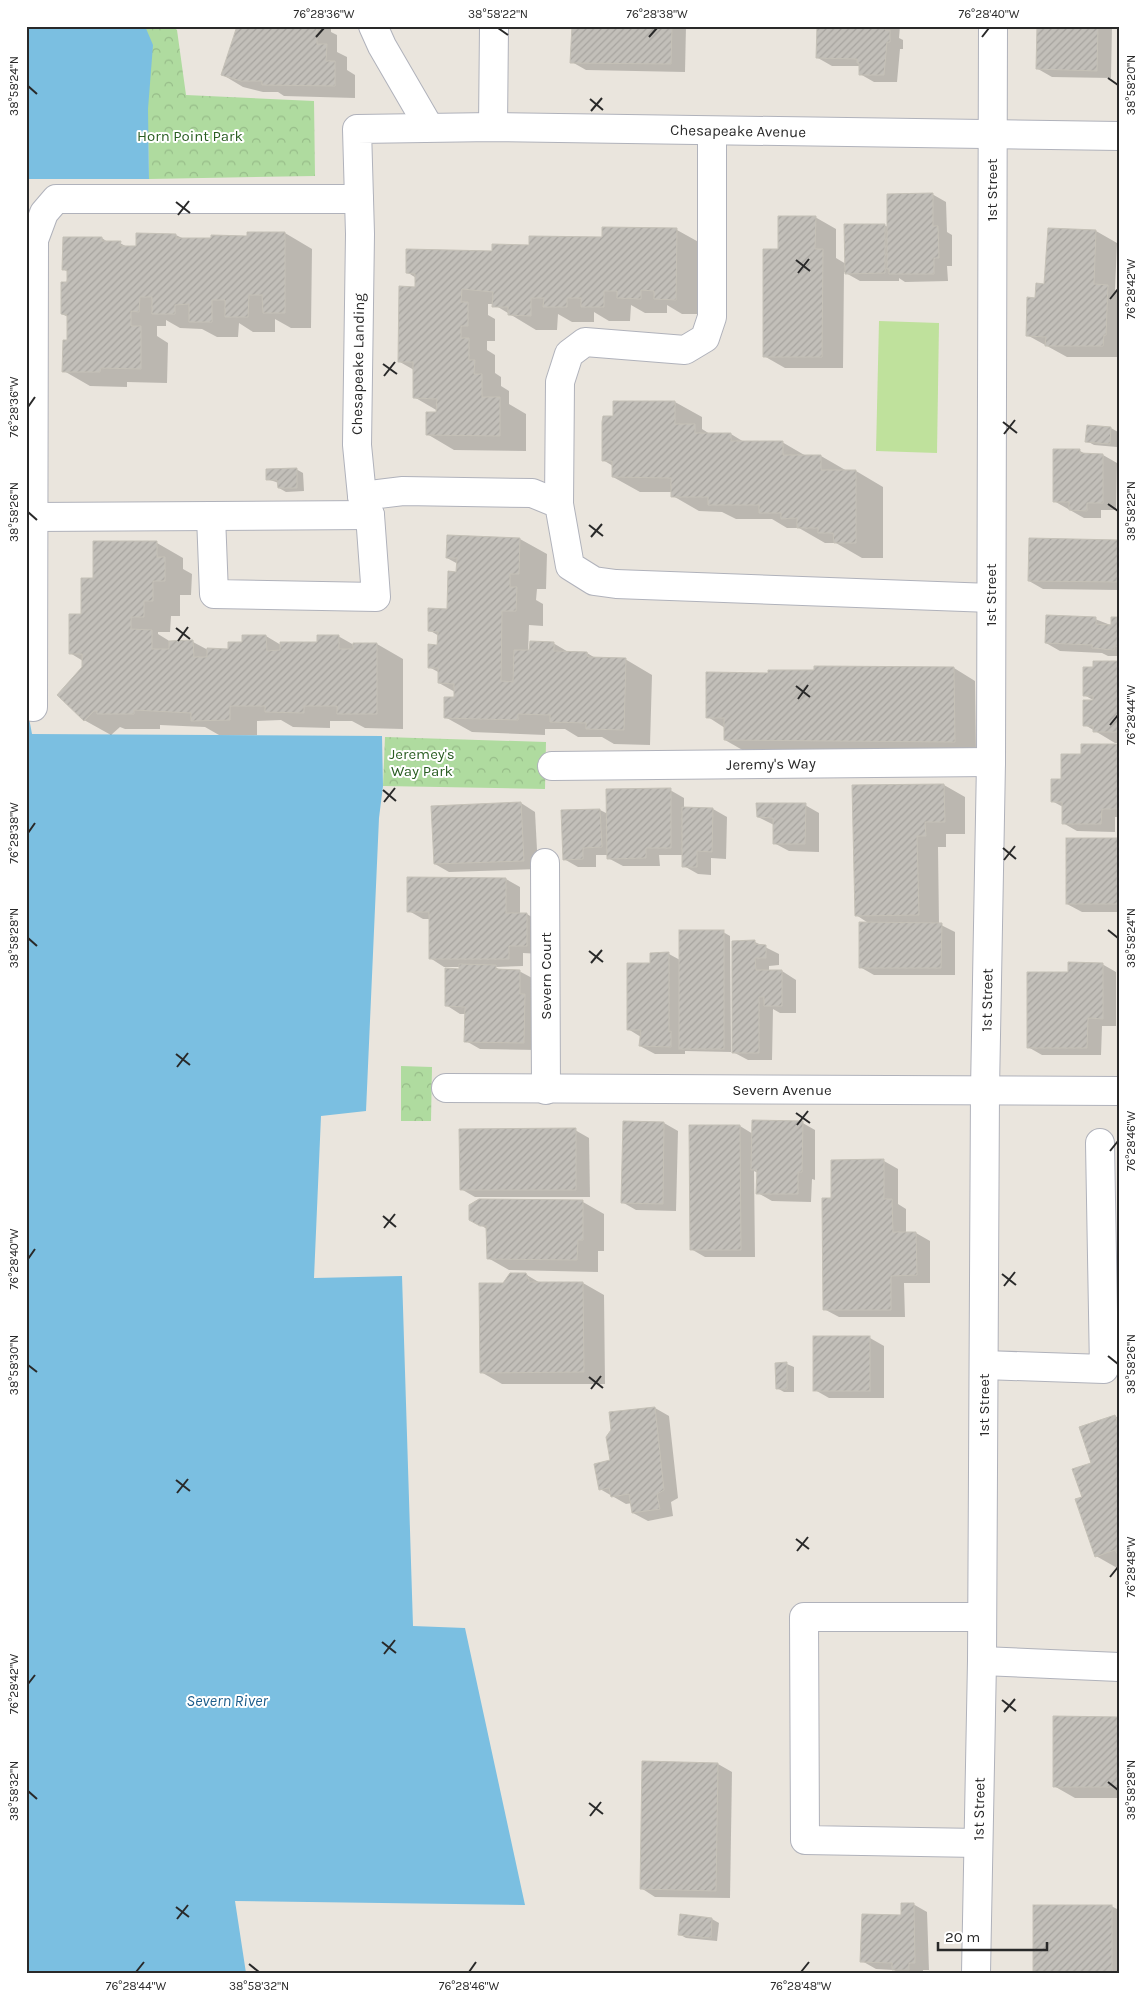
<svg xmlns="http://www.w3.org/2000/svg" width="1145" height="1999" font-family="Karla,sans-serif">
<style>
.park{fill:url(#park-crowns)}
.pitch{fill:#bfe19c}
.water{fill:#7bbfe1}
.shadow{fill:#0003}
.building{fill:url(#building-hatch);stroke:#c5c1b7}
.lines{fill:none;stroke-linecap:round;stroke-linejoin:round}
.minor-casing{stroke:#b0b2bb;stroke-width:30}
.minor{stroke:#fff;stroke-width:28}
.ticks{fill:none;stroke:#292929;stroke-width:2}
.labels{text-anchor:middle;stroke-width:4;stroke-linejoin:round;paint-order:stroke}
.street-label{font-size:15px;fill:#292929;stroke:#fff}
.park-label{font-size:15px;fill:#2a5e22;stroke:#fff}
.water-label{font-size:16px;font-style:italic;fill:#1c5d8b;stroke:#fff}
.neatline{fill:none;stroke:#292929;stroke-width:2}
.ticks-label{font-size:12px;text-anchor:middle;fill:#292929}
</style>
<defs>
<pattern id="park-crowns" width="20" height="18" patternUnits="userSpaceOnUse" patternTransform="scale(1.25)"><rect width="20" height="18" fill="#afdb9f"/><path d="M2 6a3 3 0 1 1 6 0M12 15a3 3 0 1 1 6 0" fill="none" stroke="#97bc89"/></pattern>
<pattern id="building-hatch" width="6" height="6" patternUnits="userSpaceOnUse" patternTransform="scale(1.25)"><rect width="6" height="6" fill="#c2bfb9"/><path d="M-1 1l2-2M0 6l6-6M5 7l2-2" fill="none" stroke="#a7a49f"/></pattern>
</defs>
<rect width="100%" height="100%" fill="#eae5dd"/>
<g class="park">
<polygon points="146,26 172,26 177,30 186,95 314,101 315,176 149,179"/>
<polygon points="385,737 546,742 545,789 383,786"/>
<polygon points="401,1066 432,1067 431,1121 401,1121"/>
</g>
<polygon class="pitch" points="879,321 939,323 937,453 876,451"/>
<g class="water">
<polygon points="26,26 145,26 153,45 148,109 149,179 26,179"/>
<polygon points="26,702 32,734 382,736 383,786 379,818 366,1111 321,1116 314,1278 402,1276 413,1626 465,1628 525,1905 235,1901 246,1973 26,1973"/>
</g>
<g class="shadow">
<polygon points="238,26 331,26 331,32 337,35 337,52 347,57 347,70 355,75 355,98 284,96 278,92 263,92 243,87 223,75"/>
<polygon points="573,26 686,26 685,72 586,70 572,62"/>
<polygon points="818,26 900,26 899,38 903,40 903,49 900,49 897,82 874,82 860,74 860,66 832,66 818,58"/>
<polygon points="1038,26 1112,26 1111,78 1052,77 1038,69"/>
<polygon points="932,194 946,202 947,232 952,235 952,266 947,266 948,281 905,282 899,278 899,281 860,281 844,272 843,368 785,368 764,356 779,250 815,217 836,229 836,258 846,264 884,225 888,227"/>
<polygon points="603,228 677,230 704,245 703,314 682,314 667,305 667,313 645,313 631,305 630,321 609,321 594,312 594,322 572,322 558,314 557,330 536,330 493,304 488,304 488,315 495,319 495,341 487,341 487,350 495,355 495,373 501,377 501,386 509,391 509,404 526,414 526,451 454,450 427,434 438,411 414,397 414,370 400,362 416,288 416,278 407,272 493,252 603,238"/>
<polygon points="1096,231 1117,243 1115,290 1119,292 1119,357 1067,357 1027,335 1036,299 1045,285"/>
<polygon points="248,233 285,233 312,249 311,328 291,328 275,319 275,332 253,332 239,323 238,337 217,337 202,329 180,328 166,320 166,326 157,326 157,336 168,343 167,383 127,382 127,387 90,386 64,371 68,341 68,317 62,314 68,272 63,269 102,238 109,243 120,243 129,248 137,248 137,235 176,235 184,239 248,237"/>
<polygon points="675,402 702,417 702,429 710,434 731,434 744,442 782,442 806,456 821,456 847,471 856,471 883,487 883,558 862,558 836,543 825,543 799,528 787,528 772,519 736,519 722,512 699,511 673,496 673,492 640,492 613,477 613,466 603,460 615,417"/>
<polygon points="1088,426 1111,428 1118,432 1117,447 1094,445 1087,441"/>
<polygon points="1080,451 1087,455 1103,455 1117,463 1116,510 1101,510 1101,518 1084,518 1054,501"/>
<polygon points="296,469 303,473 304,491 286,492 279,488 279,483 267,479"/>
<polygon points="520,539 547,554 546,589 537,589 536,600 543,604 543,626 529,625 528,655 553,643 570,653 587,653 597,659 625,659 652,675 650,745 614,744 602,737 578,737 565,729 545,729 545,735 472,732 445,717 455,698 455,692 439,683 440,673 429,667 439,646 439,636 429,630 448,610 457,573 458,564 447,558"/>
<polygon points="1030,539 1118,542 1119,590 1043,589 1029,581"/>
<polygon points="157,543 183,558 183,569 192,574 191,595 180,595 180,616 171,616 170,632 158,632 158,634 171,642 193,642 208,650 229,650 266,636 281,645 318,644 338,636 354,645 377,644 403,659 403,729 365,728 352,721 330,721 330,728 293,727 281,720 257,721 257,735 219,735 205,727 160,725 160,729 125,729 120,727 111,735 84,720 83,661 70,653 95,580"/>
<polygon points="1119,618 1119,656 1108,656 1102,653 1060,651 1046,643 1095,619 1113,626"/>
<polygon points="1119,662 1119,743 1115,743 1085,725 1095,701 1084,695 1094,668"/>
<polygon points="815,668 954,668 975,681 976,753 746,752 725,740 725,728 708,717 769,674 815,671"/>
<polygon points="1119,746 1119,817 1115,817 1115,832 1077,831 1063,823 1063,807 1052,801 1062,781 1082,755"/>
<polygon points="944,785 965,797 965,834 946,834 946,847 938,847 939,924 955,932 955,975 874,975 860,967 870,924 856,915"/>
<polygon points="670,790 684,798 684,808 713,809 727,817 726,859 711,858 711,875 698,874 684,866 684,855 659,855 660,866 623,866 608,858 608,855 596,855 596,867 578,867 564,859 600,810 608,814"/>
<polygon points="521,803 535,812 538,869 449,872 435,864"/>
<polygon points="805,805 819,813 819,852 789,851 774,843 774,825 758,817"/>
<polygon points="1119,839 1119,912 1082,912 1067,904"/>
<polygon points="506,879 520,887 520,914 527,914 541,923 541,954 523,953 523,966 495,967 502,971 519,971 534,979 538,1050 480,1049 466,1041 466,1014 460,1014 446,1005 460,967 444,967 430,958 430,919 423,919 409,911"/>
<polygon points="723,932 730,936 731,1052 685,1051 685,1054 655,1054 640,1046 641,1037 628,1029 669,954 680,960"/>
<polygon points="755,942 779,954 779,965 769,966 769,971 782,971 796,980 796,1013 780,1013 773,1009 772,1060 748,1060 733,1052"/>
<polygon points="1102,964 1116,972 1116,1026 1102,1026 1101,1055 1042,1055 1028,1047 1070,973"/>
<polygon points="801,1122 815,1130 815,1180 812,1179 811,1202 772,1201 758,1193 758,1173 754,1171 755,1257 705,1257 691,1249 740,1126 753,1134"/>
<polygon points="664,1123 678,1131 676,1211 636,1210 622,1202"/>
<polygon points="575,1130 589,1138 590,1197 475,1197 461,1189"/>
<polygon points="884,1161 898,1169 898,1204 906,1209 906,1233 916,1233 930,1241 930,1283 904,1283 905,1317 839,1317 824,1309 832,1199"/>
<polygon points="583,1202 604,1214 604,1251 598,1251 598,1272 509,1270 488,1258 487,1229 470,1219"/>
<polygon points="525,1274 542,1284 583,1283 604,1295 605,1384 502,1384 481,1372 504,1285"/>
<polygon points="870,1338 884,1346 884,1398 829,1398 815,1390"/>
<polygon points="776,1364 787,1364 794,1367 794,1392 784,1392 777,1388"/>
<polygon points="655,1408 669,1416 678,1498 671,1502 673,1516 648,1521 633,1513 632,1503 626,1504 600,1489 612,1461"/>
<polygon points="1115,1416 1119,1418 1119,1569 1096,1556 1083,1498 1093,1464"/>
<polygon points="1119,1718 1119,1798 1075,1798 1054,1786"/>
<polygon points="718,1764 732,1772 730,1898 655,1897 641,1888"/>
<polygon points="913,1904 927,1912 929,1970 923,1970 923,1973 899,1973 894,1970 876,1969 862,1961"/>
<polygon points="1111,1906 1119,1910 1119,1973 1034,1973"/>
<polygon points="681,1916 712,1919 719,1923 717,1941 686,1938 679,1934"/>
</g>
<g class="building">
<polygon points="317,26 317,44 327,44 326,61 335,61 335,86 262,85 262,81 241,81 221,75 237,26"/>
<polygon points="572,26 672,26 671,64 570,63"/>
<polygon points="817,26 886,26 885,30 890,30 890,42 887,42 884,75 859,75 859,63 857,63 857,59 816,58"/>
<polygon points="1037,26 1098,26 1097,71 1036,69"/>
<polygon points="933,193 933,226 938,226 939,258 934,258 934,274 889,274 889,269 887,269 887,194"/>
<polygon points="778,216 816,216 815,249 823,249 822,357 763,357 763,249 778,249"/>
<polygon points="844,224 885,224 885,273 845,274"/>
<polygon points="602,227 677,228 676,300 654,299 654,291 641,290 641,299 617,298 617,291 604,291 604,307 581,307 581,298 567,298 567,307 543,307 544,298 531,298 531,316 508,315 508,307 492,307 493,292 462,289 461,302 468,302 468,326 461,326 461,338 469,338 469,360 475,360 474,374 482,374 482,397 500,397 500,436 426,435 426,412 436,412 437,399 413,398 413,362 398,362 399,286 415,287 415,274 406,273 406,249 492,251 492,244 529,245 529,236 602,237"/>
<polygon points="1048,228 1096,230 1094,284 1108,285 1106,335 1104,335 1103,346 1045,346 1046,337 1026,336 1027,297 1035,298 1036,283 1044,284"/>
<polygon points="247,232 285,232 285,313 263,313 262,295 249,295 248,317 225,317 225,300 212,300 212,322 189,322 189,304 175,305 175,314 152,314 152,297 140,297 139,312 131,311 131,326 141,326 141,369 101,368 100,372 62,372 63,340 67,340 67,315 61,314 61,282 67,282 67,270 62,270 63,237 102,237 102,241 121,241 120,246 136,246 136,233 176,234 176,238 211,238 211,235 247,236"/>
<polygon points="613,401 675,401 675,424 695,424 695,433 731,433 731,441 783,441 783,455 821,455 821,470 856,470 856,543 834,543 833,533 818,533 818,528 797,528 797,518 781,519 781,513 759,513 759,505 708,505 708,497 671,497 671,478 612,477 612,461 602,461 602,422 603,416 613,416"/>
<polygon points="1087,425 1111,427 1110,444 1085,442"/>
<polygon points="1053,449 1080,449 1080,453 1103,454 1103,503 1087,503 1087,511 1069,510 1069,502 1053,502"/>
<polygon points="297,468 297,488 278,488 277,480 266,480 266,469"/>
<polygon points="447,535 520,538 519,574 510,574 510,587 517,587 516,611 502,611 501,681 513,682 514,650 529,650 530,641 554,642 554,651 587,652 588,657 626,658 624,730 586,729 586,723 550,722 550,715 518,714 518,720 444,718 444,697 454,697 454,684 438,683 438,668 428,668 428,644 437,645 438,632 428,631 428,608 447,609 448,571 456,572 457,558 446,558"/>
<polygon points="1029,538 1118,540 1118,582 1028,581"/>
<polygon points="93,541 157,541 157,557 165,557 165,581 153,581 153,601 144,601 144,617 131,617 131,629 152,630 152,649 169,649 169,641 193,640 194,657 207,657 207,648 228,649 228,642 242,642 242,635 266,635 267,651 280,650 280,642 317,642 317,635 339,635 339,649 353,649 353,643 377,643 377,714 337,714 337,706 304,706 304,713 265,712 265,706 230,706 230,720 191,721 191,713 134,710 134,714 97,714 97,711 94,711 84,721 57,695 82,667 82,654 69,654 69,614 81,614 81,578 93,578"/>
<polygon points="1046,615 1096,617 1096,624 1111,625 1111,617 1119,617 1119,646 1114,646 1114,650 1092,648 1092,645 1045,643"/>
<polygon points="1093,661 1119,661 1119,732 1093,732 1093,726 1083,726 1083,700 1093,700 1093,696 1083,696 1083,667 1093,667"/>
<polygon points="814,666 954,667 955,742 724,740 724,718 706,718 706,672 768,673 768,670 814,670"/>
<polygon points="1081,744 1119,744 1119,809 1102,809 1101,824 1062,824 1062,802 1051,802 1051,779 1061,779 1061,754 1081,754"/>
<polygon points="944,784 945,822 925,822 926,836 917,836 919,915 855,916 852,785"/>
<polygon points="671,788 671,848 646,848 646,858 607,859 606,789"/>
<polygon points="521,802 524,861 434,864 431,806"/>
<polygon points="756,803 806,803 805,844 773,844 773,818 757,817"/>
<polygon points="682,807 713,808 712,852 697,851 697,867 682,867"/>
<polygon points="600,809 602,847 583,848 583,859 563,860 561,810"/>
<rect x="1066" y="838" width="53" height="66"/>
<polygon points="407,877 506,878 506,913 527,913 527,946 509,946 509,959 429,959 429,912 407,912"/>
<polygon points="859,922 942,923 941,968 859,968"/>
<rect x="679" y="930" width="45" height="119"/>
<polygon points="755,940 755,944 766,945 766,958 755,958 756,970 782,970 782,1006 764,1006 764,997 759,997 759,1053 732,1053 732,941"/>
<polygon points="669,952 669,1032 671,1031 671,1047 639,1046 641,1030 627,1030 627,963 650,963 650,953"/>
<polygon points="1068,962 1103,963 1103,1019 1088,1018 1087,1048 1027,1048 1027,972 1068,972"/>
<polygon points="459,964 496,965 496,969 520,970 520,994 525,994 524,1043 464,1042 465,1007 445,1006 445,968 459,969"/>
<polygon points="752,1120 803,1121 802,1172 798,1172 798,1194 756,1194 757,1170 751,1170"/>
<polygon points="623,1121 664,1122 663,1204 621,1203"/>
<polygon points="689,1125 740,1125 741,1250 690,1250"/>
<polygon points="576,1128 576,1190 460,1190 459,1129"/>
<polygon points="884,1159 884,1199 892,1199 893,1232 916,1232 917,1275 891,1276 891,1310 823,1310 822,1198 831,1198 831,1160"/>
<polygon points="479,1199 583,1200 583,1240 578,1240 577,1260 487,1259 486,1226 480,1226 469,1220 469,1205"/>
<polygon points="510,1273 526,1273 530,1282 583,1282 584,1372 480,1373 479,1283 503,1283"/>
<rect x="813" y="1336" width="57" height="55"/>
<polygon points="787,1362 787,1389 776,1389 775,1363"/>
<polygon points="655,1407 664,1490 657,1494 660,1509 632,1513 629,1494 611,1497 609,1488 599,1490 594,1464 610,1460 606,1437 611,1430 609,1412"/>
<polygon points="1115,1415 1119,1427 1119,1557 1115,1550 1095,1557 1075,1499 1082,1497 1072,1469 1091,1463 1079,1427"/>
<polygon points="1053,1716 1119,1717 1119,1787 1053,1787"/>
<polygon points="642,1761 718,1763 716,1891 640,1889"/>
<polygon points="901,1903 914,1903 915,1963 909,1963 909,1970 892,1970 892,1963 860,1962 862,1914 901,1915"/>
<rect x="1033" y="1905" width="79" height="68"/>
<polygon points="680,1914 712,1918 711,1938 678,1935"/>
</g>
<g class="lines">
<g class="minor-casing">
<g id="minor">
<polyline points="373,26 382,46 429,127"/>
<polyline points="493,127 494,26"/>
<polyline points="362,496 403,491 532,493 559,504 570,566 594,581 616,584 991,598"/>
<polyline points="559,504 560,382 569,354 585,342 685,350 705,338 712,317 712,131"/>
<polyline points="211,516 214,594 376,597 370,515 362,496 357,445 360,234 357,129 493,127 1119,136"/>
<polyline points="33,517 370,515"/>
<polyline points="33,707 34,240 44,213 56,199 359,199"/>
<polyline points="552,766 991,762"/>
<polyline points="545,863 546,1090"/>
<polyline points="446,1088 1119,1091"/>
<polyline points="984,1365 1104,1369 1100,1143"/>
<polyline points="982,1661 1119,1667"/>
<polyline points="978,1843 805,1840 804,1617 982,1617"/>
<polyline points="976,1973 982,1661 985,1090 991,762 993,26"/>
</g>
</g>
<use href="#minor" class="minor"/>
</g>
<path class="ticks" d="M498,28l10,7M316,37l8,-9M649,37l8,-9M982,37l7,-9M1108,78l10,7M28,86l9,8M590,99l13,11M591,111l11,-13M176,202l14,11M178,215l11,-14M796,260l14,11M798,273l11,-14M1110,299l8,-10M383,364l14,10M384,376l11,-14M28,407l7,-10M1003,422l14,11M1004,434l11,-14M1108,504l10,7M28,512l9,8M589,525l14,11M591,537l11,-13M176,628l14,11M178,641l10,-14M796,686l14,11M798,699l10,-14M1110,725l8,-10M383,790l13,11M384,802l11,-14M28,833l7,-10M1003,848l13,11M1004,860l11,-14M1108,930l10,8M28,938l9,8M589,951l14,11M591,963l11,-13M176,1054l14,11M177,1067l11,-14M796,1113l14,10M797,1125l11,-14M1110,1151l8,-10M383,1216l13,11M384,1228l11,-14M28,1259l7,-10M1002,1274l14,11M1004,1286l11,-14M1108,1356l10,8M28,1365l9,7M589,1377l14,11M591,1389l10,-13M176,1480l14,11M177,1493l11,-14M796,1539l13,10M797,1551l11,-14M1110,1577l8,-10M382,1642l14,11M384,1654l11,-14M28,1684l7,-9M1002,1700l14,11M1004,1712l11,-13M1108,1782l10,8M28,1791l9,8M589,1803l14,11M590,1816l11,-14M176,1907l13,10M177,1919l11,-14M249,1964l10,8M136,1972l8,-10M469,1972l7,-10M801,1972l8,-10"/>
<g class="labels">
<g class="street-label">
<text transform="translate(738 131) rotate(1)" y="5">Chesapeake Avenue</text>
<text transform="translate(992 190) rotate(-90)" y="5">1st Street</text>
<text transform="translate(358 364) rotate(-89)" y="5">Chesapeake Landing</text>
<text transform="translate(991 595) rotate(-90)" y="5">1st Street</text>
<text transform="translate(771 764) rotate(-1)" y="5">Jeremy's Way</text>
<text transform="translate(546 976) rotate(-90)" y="5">Severn Court</text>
<text transform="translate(987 1000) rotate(-89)" y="5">1st Street</text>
<text x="782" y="1095">Severn Avenue</text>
<text transform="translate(984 1405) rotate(-90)" y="5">1st Street</text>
<text transform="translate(979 1809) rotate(-89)" y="5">1st Street</text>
</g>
<g class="park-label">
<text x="190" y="141">Horn Point Park</text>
<text x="422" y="759">Jeremey's<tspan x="422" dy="17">Way Park</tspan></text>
</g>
<g class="water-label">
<text x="227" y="1706">Severn River</text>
</g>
</g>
<rect width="1145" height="1999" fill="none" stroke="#ffffff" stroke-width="55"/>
<path d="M938 1942v8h109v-8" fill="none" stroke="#292929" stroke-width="2.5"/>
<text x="945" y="1942" font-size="15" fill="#292929" stroke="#ffffff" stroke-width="4" paint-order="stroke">20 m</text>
<rect x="28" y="28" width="1090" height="1944" class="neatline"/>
<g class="ticks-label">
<text x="324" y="18">76°28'36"W</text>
<text x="498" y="18">38°58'22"N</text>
<text x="657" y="18">76°28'38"W</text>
<text x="989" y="18">76°28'40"W</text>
<text transform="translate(1131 85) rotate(-90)" y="4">38°58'20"N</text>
<text transform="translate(14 86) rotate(-90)" y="4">38°58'24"N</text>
<text transform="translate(1131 289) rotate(-90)" y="4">76°28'42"W</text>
<text transform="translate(14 407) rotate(-90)" y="4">76°28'36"W</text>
<text transform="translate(1131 511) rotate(-90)" y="4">38°58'22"N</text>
<text transform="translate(14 512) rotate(-90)" y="4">38°58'26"N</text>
<text transform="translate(1131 715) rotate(-90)" y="4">76°28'44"W</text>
<text transform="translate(14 833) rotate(-90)" y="4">76°28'38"W</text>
<text transform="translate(1131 938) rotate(-90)" y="4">38°58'24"N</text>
<text transform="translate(14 938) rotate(-90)" y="4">38°58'28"N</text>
<text transform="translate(1131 1141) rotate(-90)" y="4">76°28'46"W</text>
<text transform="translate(14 1259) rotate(-90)" y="4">76°28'40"W</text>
<text transform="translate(1131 1364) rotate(-90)" y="4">38°58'26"N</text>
<text transform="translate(14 1365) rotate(-90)" y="4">38°58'30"N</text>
<text transform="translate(1131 1567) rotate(-90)" y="4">76°28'48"W</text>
<text transform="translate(14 1684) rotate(-90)" y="4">76°28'42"W</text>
<text transform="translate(1131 1790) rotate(-90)" y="4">38°58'28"N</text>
<text transform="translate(14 1791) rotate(-90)" y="4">38°58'32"N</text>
<text x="136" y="1990">76°28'44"W</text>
<text x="259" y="1990">38°58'32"N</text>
<text x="469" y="1990">76°28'46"W</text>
<text x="801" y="1990">76°28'48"W</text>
</g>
</svg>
